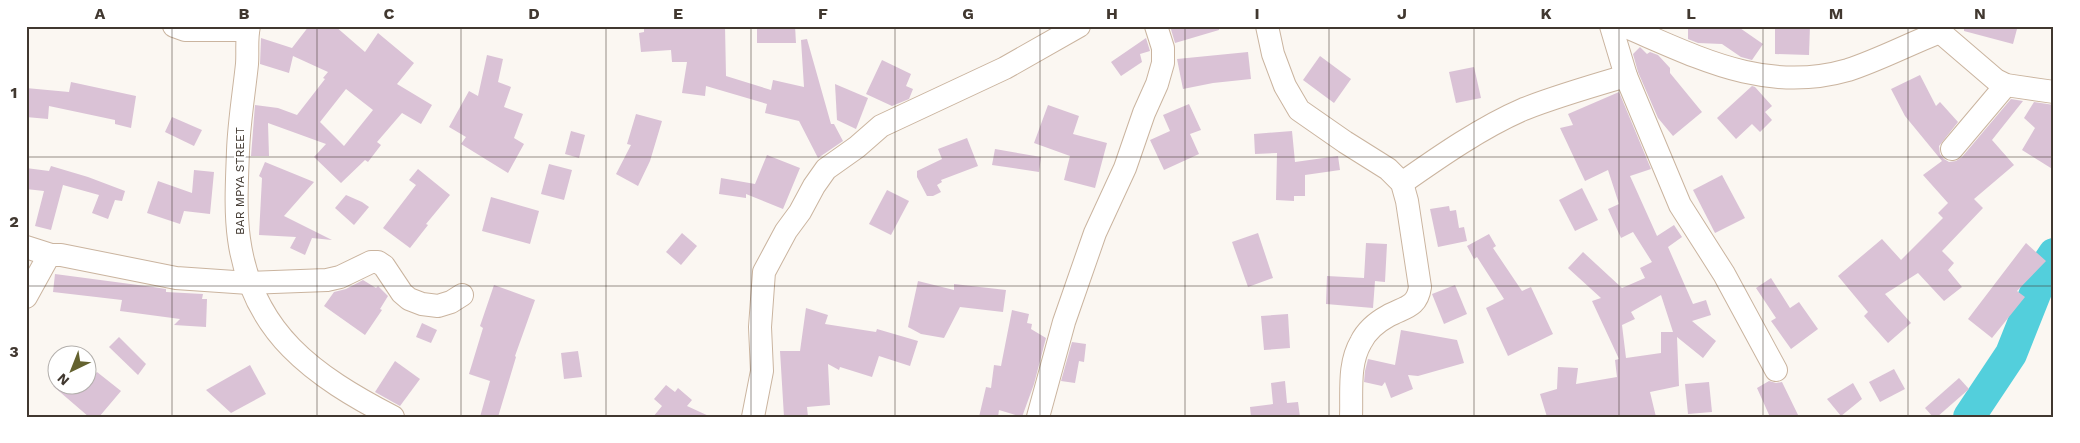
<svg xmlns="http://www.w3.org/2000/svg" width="2080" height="443" font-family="'Work Sans',sans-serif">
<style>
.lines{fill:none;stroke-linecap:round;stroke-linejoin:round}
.river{stroke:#53cfdc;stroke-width:32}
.building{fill:#dac2d6;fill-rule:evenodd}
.minor-casing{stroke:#cab49f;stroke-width:24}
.minor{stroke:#fff;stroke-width:22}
.grid{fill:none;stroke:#413830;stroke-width:1;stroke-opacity:0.55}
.labels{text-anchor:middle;stroke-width:4;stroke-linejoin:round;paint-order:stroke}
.street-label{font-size:12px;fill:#413830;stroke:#fff}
.neatline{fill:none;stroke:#413830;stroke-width:2}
.grid-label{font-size:16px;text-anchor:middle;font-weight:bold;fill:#413830}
</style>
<rect width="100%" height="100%" fill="#fbf7f2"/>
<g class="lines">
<polyline class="river" points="1969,417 2011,354 2046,266 2054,254"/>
</g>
<g class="building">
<path d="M309,26h26l30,26 13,-19 36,30 -17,21 35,21 -11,19 -19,-11 -25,29 4,3 -13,17 -3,-2 -24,23 -27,-26 12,-13 -58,-21 1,33h-18l4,-51 23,3 19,7 28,-36 -2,-1 5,-6 -35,-16 -4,17 -29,-9 1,-26 31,10zM346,89l27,21 -29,36 -24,-24z"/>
<polygon points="644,26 725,26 726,76 771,90 773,80 804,87 801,40 807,39 831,124 834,124 843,141 818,158 799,121 765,113 767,104 706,86 705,96 682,93 687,62 672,62 671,50 641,52 639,33 644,32"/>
<polygon points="757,26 795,26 796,43 757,43"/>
<polygon points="1170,26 1219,26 1219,30 1175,43"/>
<polygon points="1688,26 1737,26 1763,44 1752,60 1741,57 1722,44 1698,43 1688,39"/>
<polygon points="1775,26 1810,26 1809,55 1775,54"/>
<polygon points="1964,26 2005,26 2017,29 2013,44 1964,31"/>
<polygon points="1146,38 1150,51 1140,54 1142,62 1121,76 1111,62"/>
<polygon points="1640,47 1647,54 1650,52 1658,55 1670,68 1670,73 1702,112 1673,136 1658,118 1638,72 1633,54"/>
<polygon points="1248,52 1251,79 1213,83 1183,89 1177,59"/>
<polygon points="487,55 503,59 498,82 511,87 504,107 523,114 514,138 524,144 508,173 461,144 466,137 449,127 469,91 478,96"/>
<polygon points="1320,56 1351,79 1334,103 1303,80"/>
<polygon points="882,60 911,74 906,86 913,89 909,99 892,106 866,94"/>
<polygon points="1474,67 1481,98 1456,103 1449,72"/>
<polygon points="1920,75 1936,106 1940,102 1958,122 1939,146 1940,154 1944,159 1949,162 1956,161 1962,157 2011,99 2023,101 1992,140 2014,165 1974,199 1983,208 1942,251 1954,263 1948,270 1962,287 1944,301 1918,273 1885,294 1911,323 1888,343 1864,316 1868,312 1838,276 1882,239 1901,260 1943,218 1938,213 1948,203 1923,175 1942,161 1905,116 1891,89"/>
<polygon points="71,82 136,96 131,128 115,124 115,120 49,106 48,119 26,117 26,88 69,92"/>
<polygon points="835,84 868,98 856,129 837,120"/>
<polygon points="1752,86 1755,87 1772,106 1765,112 1772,120 1760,132 1752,124 1736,139 1717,118"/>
<path d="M1619,92l32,77 -21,7 27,60 17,-11 8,12 -14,10 25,57 13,-4 5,15 -19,6 24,20 -13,17 -26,-21 2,49 -29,6 6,25h-109l-7,-23 17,-5 1,-22 20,1 -2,16 41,-7 -2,-17 4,-1 -27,-58 9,-3 -33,-30 15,-16 39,36 23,-10 -5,-10 12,-6 -19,-30 -12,6 -13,-29 11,-5 -11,-34 -23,11 -25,-53 13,-3 -5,-11zM1661,295l12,37h-12v21l-35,5 -4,-33 13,-6 -4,-7z"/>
<polygon points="2034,102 2054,105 2054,170 2022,150 2035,128 2024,118"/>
<polygon points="1189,104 1201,130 1190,134 1199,154 1164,170 1150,140 1170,131 1163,115"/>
<polygon points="1048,105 1079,116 1073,134 1107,143 1095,188 1064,180 1070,156 1034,143"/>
<polygon points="636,114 662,121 650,161 638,186 616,174 631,145 627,144"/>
<polygon points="172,117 202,130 194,146 165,132"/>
<polygon points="571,131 585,135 579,158 565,154"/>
<polygon points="1292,131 1295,162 1338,156 1340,170 1305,175 1305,196 1294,196 1294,201 1276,200 1277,153 1255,154 1254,134"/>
<polygon points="967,138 978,166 941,180 942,182 937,185 941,192 933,196 927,196 917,177 917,171 942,159 938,149"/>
<polygon points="995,149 1041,157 1039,172 992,165"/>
<polygon points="767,155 800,168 783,209 746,194 746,198 719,194 721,178 755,184"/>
<polygon points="265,162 314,182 284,216 332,240 312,238 305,255 290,248 296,237 259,235 262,178 259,176"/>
<polygon points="549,164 572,170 564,200 541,194"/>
<polygon points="51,166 88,177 125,191 122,201 115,200 108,219 92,213 99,195 63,185 51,230 35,226 44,191 26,189 26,168 49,171"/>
<polygon points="418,169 450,195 426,224 428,225 410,248 383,228 416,185 409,180"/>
<polygon points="194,170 214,172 210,214 184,211 180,224 147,213 158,181 192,193"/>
<polygon points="1722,175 1745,218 1715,233 1693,190"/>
<polygon points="1582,188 1598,220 1575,231 1559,200"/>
<polygon points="887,190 909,201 891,235 869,224"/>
<polygon points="346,195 362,202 369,207 354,225 335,208"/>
<polygon points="491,197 539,211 530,244 482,231"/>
<polygon points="1449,206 1450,211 1456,210 1459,228 1464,227 1467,241 1438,247 1430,209"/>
<polygon points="682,233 697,246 681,265 666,252"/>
<polygon points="1258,233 1273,278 1248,287 1232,242"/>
<polygon points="1489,234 1496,246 1493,248 1522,291 1531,287 1553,334 1508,356 1486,308 1504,299 1477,257 1474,259 1467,246"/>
<polygon points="1366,243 1387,244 1385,282 1375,281 1373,308 1326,304 1327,276 1364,278"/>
<polygon points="2026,243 2046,261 2017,291 2025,297 1992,338 1968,319"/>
<polygon points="55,274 153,287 166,289 166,292 203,294 202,299 207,299 206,327 174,325 180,319 120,311 122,300 53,292"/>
<polygon points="1771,278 1790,308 1799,302 1818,329 1791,349 1771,321 1776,318 1756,288"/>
<polygon points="363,280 376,288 378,286 388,296 380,309 382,310 365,335 324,306 334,292 346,289"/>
<polygon points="918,281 954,290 954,284 1006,290 1003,312 960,307 944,338 921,334 908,327"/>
<polygon points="494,285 535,300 515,356 516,357 498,417 480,417 490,381 469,374 483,328 480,326"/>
<polygon points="1455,285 1467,314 1444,324 1432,294"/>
<polygon points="806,308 828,315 825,324 876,332 877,329 918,341 910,366 879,356 872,377 840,367 839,370 828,364 830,405 807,407 808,417 784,417 780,351 800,351"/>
<polygon points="1012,310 1029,314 1027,323 1032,324 1031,329 1046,338 1034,384 1022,417 999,410 998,417 979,417 986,387 991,388 994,365 1001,366"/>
<polygon points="1288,314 1290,348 1264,350 1261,316"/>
<polygon points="422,323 437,330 431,343 416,337"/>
<polygon points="1401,330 1457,340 1464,363 1418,376 1408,375 1413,389 1391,398 1385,382 1382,386 1364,382 1365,371 1368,359 1395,365"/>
<polygon points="119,337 146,364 138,375 109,347"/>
<polygon points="1072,342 1086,344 1084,362 1079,361 1075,383 1061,381"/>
<polygon points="578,351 582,377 564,379 561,353"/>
<polygon points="395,361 420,379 400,406 375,392"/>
<polygon points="250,365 266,394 231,413 206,390"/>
<polygon points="1894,369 1905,389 1880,402 1869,382"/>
<polygon points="97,372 121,391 99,417 89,417 53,386 88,386 88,382"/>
<polygon points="1959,378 1969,389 1937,417 1933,417 1925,408"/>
<polygon points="1285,381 1287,403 1298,402 1300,417 1251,417 1250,407 1273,404 1271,383"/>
<polygon points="1769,381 1776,383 1782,382 1799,417 1770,417 1757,388"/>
<polygon points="1709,382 1712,412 1688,414 1685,384"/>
<polygon points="1853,383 1862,399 1841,416 1827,399"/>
<polygon points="666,385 675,392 678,388 692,400 687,406 711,417 653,417 662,406 654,399"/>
</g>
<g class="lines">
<g class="minor-casing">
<g id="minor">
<polyline points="174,26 185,30 248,30"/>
<path d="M249,26c-3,13 -1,26 -2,38 -3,29 -8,58 -9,87 -1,29 -3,59 1,88 13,94 75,137 154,178"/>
<path d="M1267,26l6,28 12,32 14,24 46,32 43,27 14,14 5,18 13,86c-3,21 -16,20 -32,29 -11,6 -21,14 -27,26 -13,22 -9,50 -10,75"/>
<polyline points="1611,26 1626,76 1680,205 1724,274 1776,370"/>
<path d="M1624,26c73,31 141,68 224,44 31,-10 61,-26 92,-38l3,-6"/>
<polyline points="1940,32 1996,80 2006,85 2054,92"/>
<polyline points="1952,149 2006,85"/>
<path d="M1402,183c37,-26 80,-56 122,-74 33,-13 68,-23 102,-33"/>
<polyline points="26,247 51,255"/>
<polyline points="26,297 47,259 51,255 61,255 176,278 249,283 327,280 340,277 371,262 378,262 384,266 402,293 409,299 422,304 438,306 451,302 462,295"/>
<polyline points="753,417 762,371 760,327 764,272 786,231 800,212 814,186 826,169 857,147 881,126 1005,68 1079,26"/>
<polyline points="1038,417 1064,322 1095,233 1125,168 1144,113 1157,84 1163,63 1163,48 1156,26"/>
</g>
</g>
<use href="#minor" class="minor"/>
</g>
<path class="grid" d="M172,26v391M317,26v391M461,26v391M606,26v391M751,26v391M895,26v391M1040,26v391M1185,26v391M1329,26v391M1474,26v391M1619,26v391M1763,26v391M1908,26v391M26,157h2028M26,286h2028"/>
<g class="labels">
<g class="street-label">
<text transform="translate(240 181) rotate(-90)" y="4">BAR MPYA STREET</text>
</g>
</g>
<rect width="2080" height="443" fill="none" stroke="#ffffff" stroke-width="55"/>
<g transform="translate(72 370) rotate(223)"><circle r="24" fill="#ffffff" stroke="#b3afac"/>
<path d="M0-4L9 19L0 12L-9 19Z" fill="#64622f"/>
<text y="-8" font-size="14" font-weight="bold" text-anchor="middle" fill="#413830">N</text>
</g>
<rect x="28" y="28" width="2024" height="388" class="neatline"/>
<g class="grid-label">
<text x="100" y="19">A</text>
<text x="244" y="19">B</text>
<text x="389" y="19">C</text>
<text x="534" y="19">D</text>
<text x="678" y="19">E</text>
<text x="823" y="19">F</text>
<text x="968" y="19">G</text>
<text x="1112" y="19">H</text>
<text x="1257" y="19">I</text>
<text x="1402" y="19">J</text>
<text x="1546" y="19">K</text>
<text x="1691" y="19">L</text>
<text x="1836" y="19">M</text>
<text x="1980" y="19">N</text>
<text x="14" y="98">1</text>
<text x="14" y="227">2</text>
<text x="14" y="357">3</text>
</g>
</svg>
